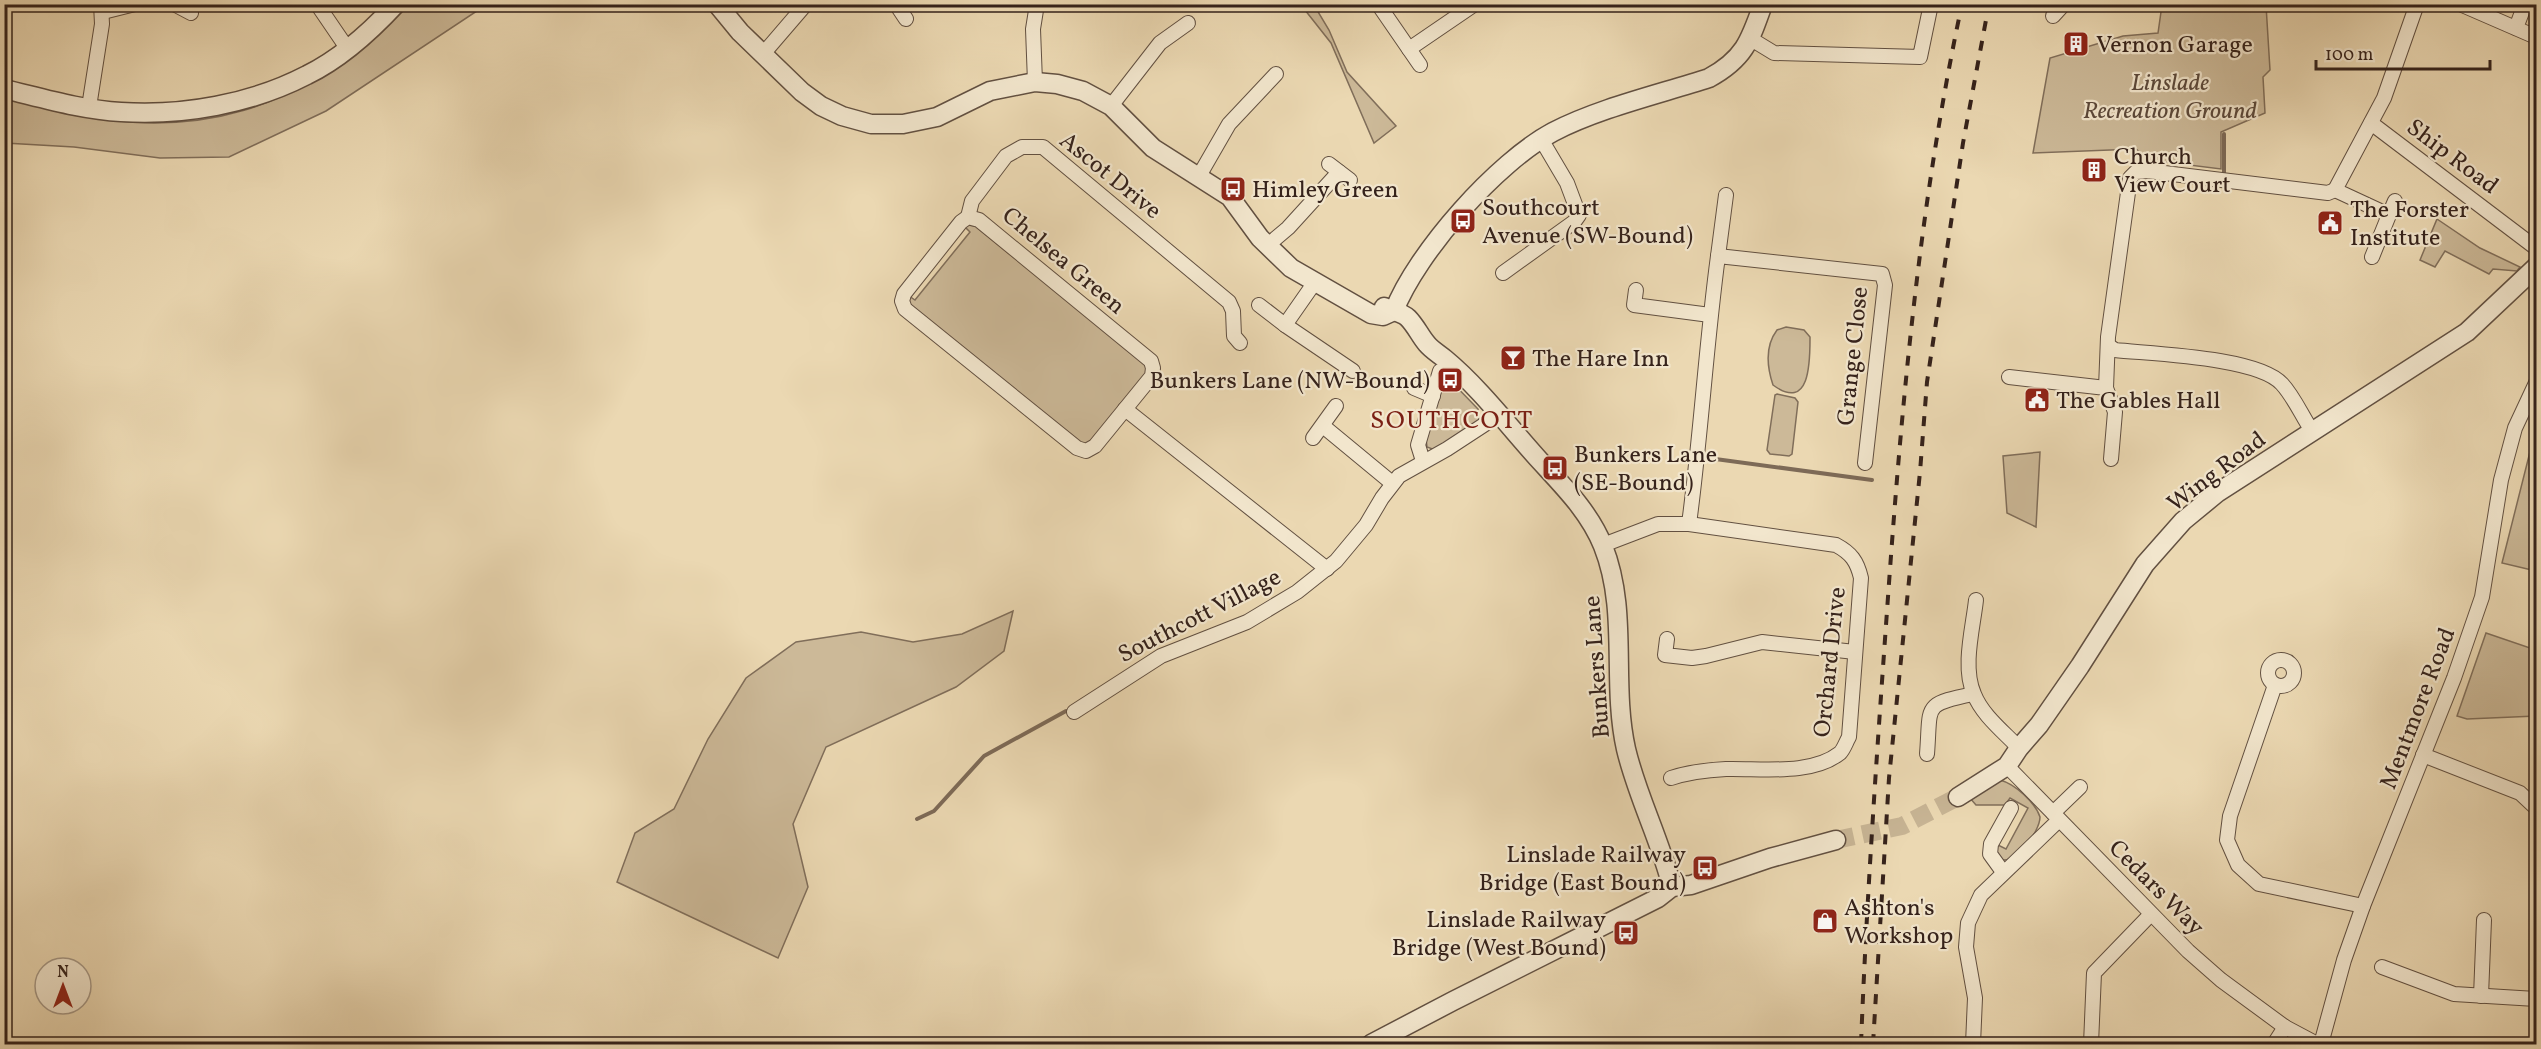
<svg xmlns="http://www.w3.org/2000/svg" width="2541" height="1049" font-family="Vollkorn,serif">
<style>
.green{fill:#ccb998;stroke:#806e5a;stroke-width:1.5}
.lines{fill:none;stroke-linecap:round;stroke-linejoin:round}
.stream{stroke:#7d6a57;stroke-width:4}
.tertiary-tunnel{stroke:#c7b494;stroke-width:18;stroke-dasharray:18 9;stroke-linecap:butt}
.minor-casing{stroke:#625041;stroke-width:16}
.tertiary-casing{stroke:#625041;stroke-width:21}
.minor{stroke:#f2e6cd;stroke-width:14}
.tertiary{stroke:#f2e6cd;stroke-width:18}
.rail{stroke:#35221b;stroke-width:4;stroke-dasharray:10 10;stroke-linecap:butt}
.labels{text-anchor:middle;stroke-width:4.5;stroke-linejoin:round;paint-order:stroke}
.poi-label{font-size:24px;fill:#35221b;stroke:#f2e6cd;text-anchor:start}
.park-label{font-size:24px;font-style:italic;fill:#5b483a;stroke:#f2e6cd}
.street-label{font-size:24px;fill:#35221b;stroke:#f2e6cd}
.neighbourhood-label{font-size:26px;letter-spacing:1.5px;fill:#7a1f14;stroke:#f2e6cd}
</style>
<rect width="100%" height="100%" fill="#ebd8b2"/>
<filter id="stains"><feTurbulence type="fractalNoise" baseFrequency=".00333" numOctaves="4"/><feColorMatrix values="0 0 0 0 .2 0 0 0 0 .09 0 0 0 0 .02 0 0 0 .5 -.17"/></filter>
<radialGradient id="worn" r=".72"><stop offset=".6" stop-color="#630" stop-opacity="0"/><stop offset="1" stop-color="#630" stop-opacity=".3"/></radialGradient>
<g class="green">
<path d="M407,5h79l-160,106 -97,46 -69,1 -86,-11 -69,-4 -1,-45c35,7 69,17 104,22 98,12 180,-13 255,-75 16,-13 31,-25 44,-40z"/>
<polygon points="1301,5 1314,5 1329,30 1347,72 1396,126 1374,143 1331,43"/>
<polygon points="2162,5 2278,5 2266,5 2270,70 2263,77 2265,113 2221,132 2221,169 2149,160 2136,149 2033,153 2050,58 2123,36 2158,33"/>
<polygon points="2437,219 2480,248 2520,267 2517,271 2493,269 2489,274 2445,251 2435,267 2420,260"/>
<polygon points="968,225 975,226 1147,365 1146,374 1088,444 1081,444 910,306 909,296 915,300 970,232 965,227"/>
<path d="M1786,327l18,3 6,7c0,22 1,76 -37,48 -6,-18 -8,-39 4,-55z"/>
<polygon points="1444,374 1478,409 1479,421 1435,450 1427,447 1426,439"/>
<polygon points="1777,394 1795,398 1798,402 1792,454 1789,456 1770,454 1767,450 1775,395"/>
<polygon points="2536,428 2536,571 2502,563"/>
<polygon points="2040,452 2036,527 2007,513 2003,456"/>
<polygon points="1013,611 1004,651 956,687 826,747 793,824 808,887 778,958 617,882 635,833 674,809 708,739 746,678 796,642 861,632 913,642 962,634"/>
<polygon points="2486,633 2536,650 2536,716 2467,719 2457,716"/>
<path d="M2000,780c15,4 35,22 40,37 0,15 -27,52 -43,41l-1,-14 10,5 22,-41 -18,-10 -5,7h-29l-7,-8z"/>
</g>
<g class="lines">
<g class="stream">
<polyline points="2224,134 2224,174"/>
<polyline points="1708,458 1872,480"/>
<polyline points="917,819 934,811 984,756 1066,711"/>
</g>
<polyline class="tertiary-tunnel" points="1836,840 1902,826 1958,797"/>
<g class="minor-casing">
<g id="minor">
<polyline points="174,4 191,13"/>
<polyline points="317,4 347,48"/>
<polyline points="896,4 906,19"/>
<polyline points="1378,4 1420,65"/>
<polyline points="2460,4 2536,37"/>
<polyline points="103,12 135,4"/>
<polyline points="2053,16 2064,4"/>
<polyline points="2516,28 2525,4"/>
<polyline points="1751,39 1774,53 1920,57 1931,4"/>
<polyline points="1409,49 1475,4"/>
<polyline points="763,54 806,4"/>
<polyline points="1035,82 1033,29 1037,4"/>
<polyline points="1111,106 1160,43 1188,23"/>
<polyline points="89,107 102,24 101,4"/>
<polyline points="2371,123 2536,248"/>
<polyline points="1329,164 1350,180"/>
<polyline points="1199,176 1229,124 1276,74"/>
<polyline points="2335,190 2384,98 2417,4"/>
<polyline points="2335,190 2389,215 2372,257"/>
<polyline points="2389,215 2395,201"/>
<polygon points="968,217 979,220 1151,361 1153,368 1152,376 1095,446 1086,451 1077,448 905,309 902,301 904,294 961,222"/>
<polyline points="968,217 972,201 1006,156 1022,147 1043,147 1229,302 1233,311 1234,336 1240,343"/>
<polyline points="1268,245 1288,228 1339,172"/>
<polyline points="1718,256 1726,195"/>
<polyline points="1503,273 1574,222 1579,215 1567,183 1541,139"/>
<polyline points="1636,290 1634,305 1710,315"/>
<polyline points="1259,305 1285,325 1353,371"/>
<polyline points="1285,325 1315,282"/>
<path d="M2109,346l6,4c37,4 143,7 167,34 12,13 20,32 30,47"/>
<polyline points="2009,377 2106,388"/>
<polyline points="1414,388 1433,396"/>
<polyline points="1125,409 1327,569"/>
<polyline points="1323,426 1392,483"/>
<polyline points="1313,438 1336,406"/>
<polyline points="2111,459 2115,412 2106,388 2108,337 2130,178 2136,172 2148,171 2328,193 2335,190"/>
<polyline points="1423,461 1418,445 1440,371"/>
<path d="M1689,524c12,-89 17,-179 29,-268l164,18 3,11 -20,178"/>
<path d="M1603,545l55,-21h31l147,21c15,8 21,16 25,33l-12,159c-3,5 -5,12 -9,16 -29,23 -79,15 -114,16 -18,1 -37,3 -55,9"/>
<path d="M1976,600c-3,28 -14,67 -2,94 8,21 30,38 45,54"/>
<polyline points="1667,639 1665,655 1692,658 1706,656 1762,642 1855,652"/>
<circle cx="2281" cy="673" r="13"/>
<polyline points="2275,685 2230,816 2227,840 2238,865 2259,884 2363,906"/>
<polyline points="1074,712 1161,656 1247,622 1297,592 1336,561 1366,525 1382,498 1399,476 1447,449 1499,415"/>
<path d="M1927,754c4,-50 -5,-49 46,-60"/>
<polyline points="2423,755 2520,793 2536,808"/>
<polyline points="2007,766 2188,951 2221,980 2285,1027 2317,1044"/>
<polyline points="2053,813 2080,787"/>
<polyline points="2003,872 1990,854 1991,844 2011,808"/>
<polyline points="2382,967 2454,994 2536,999"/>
<polyline points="2481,996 2484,920"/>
<polyline points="1973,1044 1975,998 1966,947 1968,923 1981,895 2059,820"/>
<polyline points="2091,1044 2094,973 2151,914"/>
<polyline points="2274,1044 2285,1027"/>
<polyline points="2321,1044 2344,960 2363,906 2454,678 2482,597 2501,480 2515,428 2536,383"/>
</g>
</g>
<g class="tertiary-casing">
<g id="tertiary">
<polyline points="717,4 740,32 802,92 821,106 842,116 871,124 903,124 937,117 990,91 1035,82 1057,84 1083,91 1111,106 1153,148 1230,197 1260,238 1291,268 1371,314 1383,316 1394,311"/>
<path d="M4,89c38,9 78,21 117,23 62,4 130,-8 186,-37 33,-16 64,-44 89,-71"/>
<path d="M1384,307c7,3 19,6 24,11 8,8 12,18 19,26 5,6 12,10 18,15 34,28 66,70 96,103 23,25 49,51 62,84 26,65 8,136 23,203 11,47 34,90 46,138"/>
<path d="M1394,311c23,-59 103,-149 159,-179 46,-24 107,-38 156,-54 35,-19 41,-37 54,-74"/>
<polyline points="1958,797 2007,766 2019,748 2039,725 2080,666 2145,564 2183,521 2217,493 2467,332 2536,267"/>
<polyline points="1371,1044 1453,1001 1658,898 1672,887 1691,885 1770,858 1836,840"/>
</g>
</g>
<use href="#minor" class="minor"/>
<use href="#tertiary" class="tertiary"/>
<g class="rail">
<path d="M1861,1044c6,-154 17,-307 28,-461 14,-194 32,-388 73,-579"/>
<polyline points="1873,1044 1889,778 1920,472 1927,382 1963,143 1989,4"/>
</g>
</g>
<defs>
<g id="building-square" transform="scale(1.35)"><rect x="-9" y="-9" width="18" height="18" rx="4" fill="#8f2418" stroke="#f2e6cd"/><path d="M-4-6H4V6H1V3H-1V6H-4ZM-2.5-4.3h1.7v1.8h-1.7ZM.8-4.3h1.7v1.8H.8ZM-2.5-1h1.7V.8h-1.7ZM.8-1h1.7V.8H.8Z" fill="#fff"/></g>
<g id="bus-square" transform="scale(1.35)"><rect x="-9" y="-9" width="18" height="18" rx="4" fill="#8f2418" stroke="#f2e6cd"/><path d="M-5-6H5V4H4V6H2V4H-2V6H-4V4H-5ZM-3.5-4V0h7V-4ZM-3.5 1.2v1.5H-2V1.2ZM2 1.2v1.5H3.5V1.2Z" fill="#fff"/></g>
<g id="civic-square" transform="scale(1.35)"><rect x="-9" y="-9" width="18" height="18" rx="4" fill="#8f2418" stroke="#f2e6cd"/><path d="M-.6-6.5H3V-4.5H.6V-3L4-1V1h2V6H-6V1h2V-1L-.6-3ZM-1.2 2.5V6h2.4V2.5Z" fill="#fff"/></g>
<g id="bar-square" transform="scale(1.35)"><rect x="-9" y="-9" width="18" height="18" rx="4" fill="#8f2418" stroke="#f2e6cd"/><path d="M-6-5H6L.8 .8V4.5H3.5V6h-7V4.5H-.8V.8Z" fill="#fff"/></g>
<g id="shop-square" transform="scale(1.35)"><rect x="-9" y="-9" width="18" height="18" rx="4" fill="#8f2418" stroke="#f2e6cd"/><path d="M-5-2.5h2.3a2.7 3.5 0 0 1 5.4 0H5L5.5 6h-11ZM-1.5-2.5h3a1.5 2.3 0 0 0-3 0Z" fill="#fff"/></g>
</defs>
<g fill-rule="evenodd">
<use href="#building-square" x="2076" y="44"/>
<use href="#building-square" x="2094" y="170"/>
<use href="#bus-square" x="1233" y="189"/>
<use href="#bus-square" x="1463" y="221"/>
<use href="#civic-square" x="2330" y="223"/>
<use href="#bar-square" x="1513" y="358"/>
<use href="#bus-square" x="1450" y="380"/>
<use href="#civic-square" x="2037" y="400"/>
<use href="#bus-square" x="1555" y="468"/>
<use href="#bus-square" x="1705" y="868"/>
<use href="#shop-square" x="1825" y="921"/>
<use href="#bus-square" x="1626" y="933"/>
</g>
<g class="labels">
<g class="poi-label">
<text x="2096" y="52">Vernon Garage</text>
<text x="2114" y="164">Church<tspan x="2114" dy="28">View Court</tspan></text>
<text x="1252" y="197">Himley Green</text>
<text x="1482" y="215">Southcourt<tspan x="1482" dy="28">Avenue (SW-Bound)</tspan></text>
<text x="2350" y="217">The Forster<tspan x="2350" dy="28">Institute</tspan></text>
<text x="1532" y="366">The Hare Inn</text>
<text x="1430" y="388" text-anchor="end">Bunkers Lane (NW-Bound)</text>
<text x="2056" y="408">The Gables Hall</text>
<text x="1574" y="462">Bunkers Lane<tspan x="1574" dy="28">(SE-Bound)</tspan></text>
<text x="1686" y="862" text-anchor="end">Linslade Railway<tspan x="1686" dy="28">Bridge (East Bound)</tspan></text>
<text x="1844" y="915">Ashton's<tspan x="1844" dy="28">Workshop</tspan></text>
<text x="1606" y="927" text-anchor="end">Linslade Railway<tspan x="1606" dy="28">Bridge (West Bound)</tspan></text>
</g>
<g class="park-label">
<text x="2170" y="90">Linslade<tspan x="2170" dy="28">Recreation Ground</tspan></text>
</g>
<g class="street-label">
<text transform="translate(2453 156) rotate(37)" y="8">Ship Road</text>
<text transform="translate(1111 175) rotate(39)" y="8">Ascot Drive</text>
<text transform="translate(1064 260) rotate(40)" y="8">Chelsea Green</text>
<text transform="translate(1852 356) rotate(-84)" y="8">Grange Close</text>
<text transform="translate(2216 471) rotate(-37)" y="8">Wing Road</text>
<text transform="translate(1199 615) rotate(-27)" y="8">Southcott Village</text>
<text transform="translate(1829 662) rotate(-84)" y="8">Orchard Drive</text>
<text transform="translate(1596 667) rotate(-94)" y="8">Bunkers Lane</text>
<text transform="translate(2417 708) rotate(-69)" y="8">Mentmore Road</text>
<text transform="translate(2157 887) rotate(45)" y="8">Cedars Way</text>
</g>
<g class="neighbourhood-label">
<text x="1452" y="428">SOUTHCOTT</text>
</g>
</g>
<rect width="2541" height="1049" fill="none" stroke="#ebd8b2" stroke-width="24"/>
<rect x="6" y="6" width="2529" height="1037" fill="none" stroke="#35221b" stroke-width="3"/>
<rect x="12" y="12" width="2517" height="1025" fill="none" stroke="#35221b" stroke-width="1.5"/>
<g transform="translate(63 986)"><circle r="28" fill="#f2e6cd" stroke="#a69886" stroke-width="1.5"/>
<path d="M0-4.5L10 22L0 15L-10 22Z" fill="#8f2418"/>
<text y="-9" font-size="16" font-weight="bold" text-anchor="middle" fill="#35221b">N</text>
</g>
<path d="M2316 60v9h174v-9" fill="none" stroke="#35221b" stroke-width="3"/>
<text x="2325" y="60" font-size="18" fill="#35221b" stroke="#f2e6cd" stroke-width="4.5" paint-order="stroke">100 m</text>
<rect width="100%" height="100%" filter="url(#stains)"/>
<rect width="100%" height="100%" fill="url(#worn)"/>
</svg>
